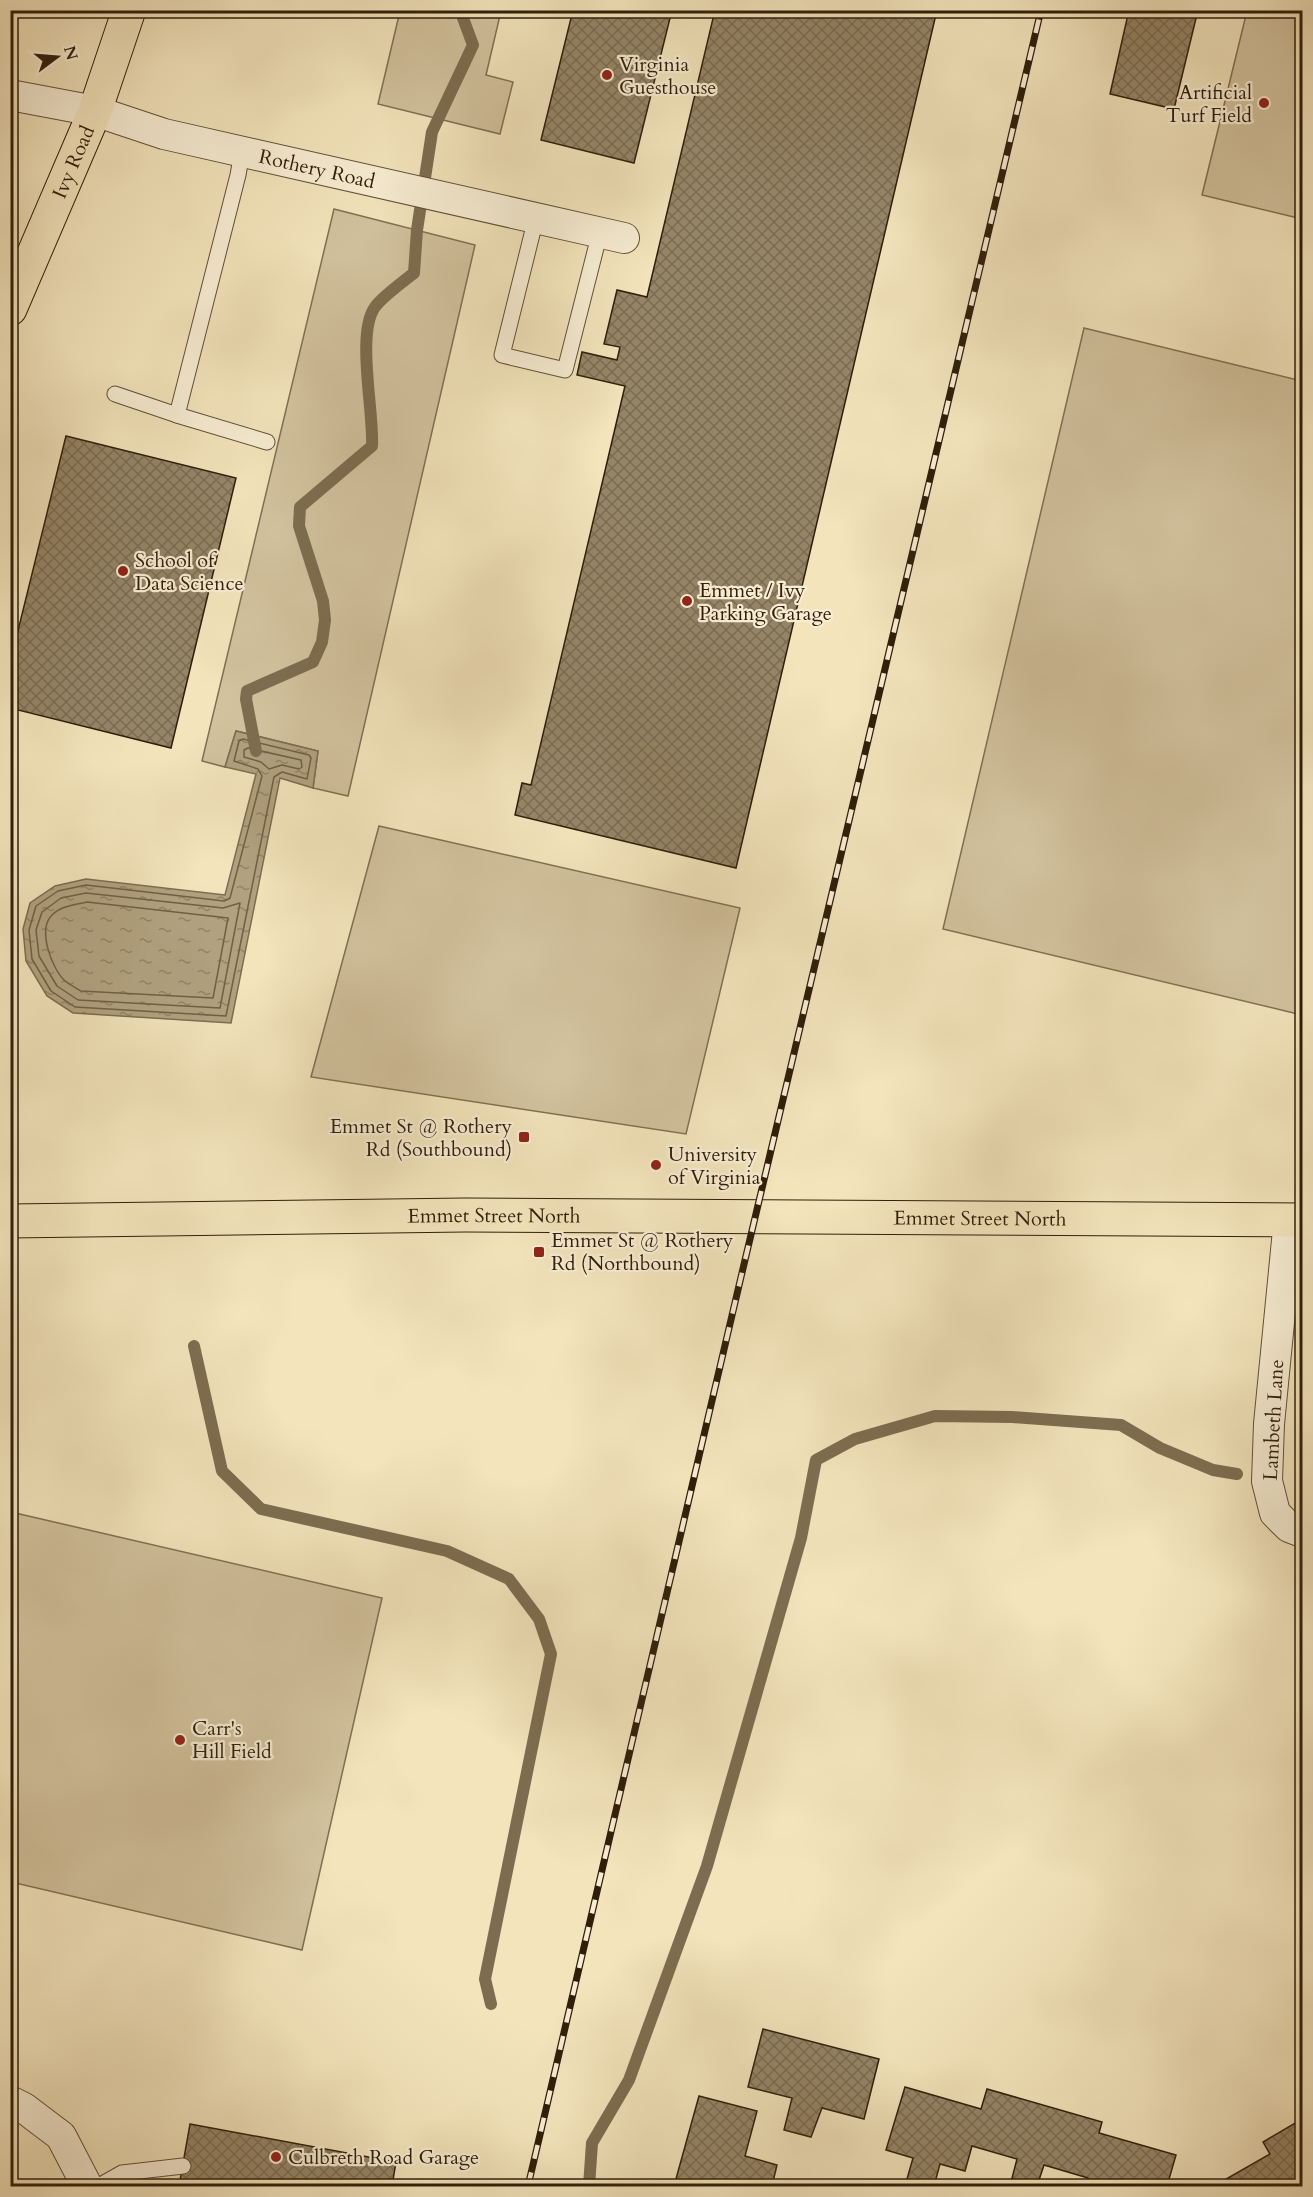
<svg xmlns="http://www.w3.org/2000/svg" width="1313" height="2197" font-family="Cardo,serif">
<style>
.green{fill:#d2c29e;stroke:#817054;stroke-width:1.5}
.water{fill:url(#water-ripples);stroke:#7d6d50;stroke-width:1.5}
.lines{fill:none;stroke-linecap:round;stroke-linejoin:round}
.shore{stroke:#706044;stroke-width:1.5}
.stream{stroke:#7d6d50;stroke-width:12}
.building{fill:url(#building-cross-hatch);stroke:#301e0a;stroke-width:1.5}
.lane-casing{stroke:#615036;stroke-width:17}
.street-casing{stroke:#615036;stroke-width:32}
.primary-casing{stroke:#301e0a;stroke-width:35}
.lane{stroke:#f7edd3;stroke-width:15}
.street{stroke:#f7edd3;stroke-width:30}
.primary{stroke:#f3e4bc;stroke-width:33}
.rail-casing{stroke:#301e0a;stroke-width:7}
.rail{stroke:#f7edd3;stroke-width:4.5;stroke-dasharray:14;stroke-linecap:butt}
.poi-dot{fill:#8f2418;stroke:#f7edd3;stroke-width:2}
.labels{text-anchor:middle;stroke-width:4.5;stroke-linejoin:round;paint-order:stroke}
.poi-label{font-size:20px;fill:#301e0a;stroke:#f7edd3;text-anchor:start}
.street-label{font-size:20px;fill:#301e0a;stroke:#f7edd3}
</style>
<defs>
<pattern id="water-ripples" width="26" height="14" patternUnits="userSpaceOnUse" patternTransform="scale(1.5)"><rect width="26" height="14" fill="#b1a17f"/><path d="M2 4q2-2 4 0t4 0M15 11q2-2 4 0t4 0" fill="none" stroke="#908366"/></pattern>
<pattern id="building-cross-hatch" width="8" height="8" patternUnits="userSpaceOnUse" patternTransform="scale(1.5)"><rect width="8" height="8" fill="#958567"/><path d="M0 0l8 8M0 8l8-8" fill="none" stroke="#7a6c53"/></pattern>
</defs>
<rect width="100%" height="100%" fill="#f3e4bc"/>
<filter id="stains"><feTurbulence type="fractalNoise" baseFrequency=".00333" numOctaves="4"/><feColorMatrix values="0 0 0 0 .2 0 0 0 0 .09 0 0 0 0 .02 0 0 0 .5 -.17"/></filter>
<radialGradient id="worn" r=".72"><stop offset=".6" stop-color="#630" stop-opacity="0"/><stop offset="1" stop-color="#630" stop-opacity=".3"/></radialGradient>
<g class="green">
<polygon points="400,11 501,11 486,75 513,82 500,134 378,104"/>
<polygon points="1247,11 1302,11 1302,219 1202,195"/>
<polygon points="334,209 475,245 348,796 313,788 318,751 236,731 225,767 202,761"/>
<polygon points="1084,328 1302,381 1302,1015 943,929"/>
<polygon points="379,826 740,908 686,1134 311,1077"/>
<polygon points="11,1512 382,1598 302,1950 11,1882"/>
</g>
<polygon class="water" points="236,731 318,751 313,788 280,778 231,1023 73,1013 47,996 26,961 23,929 30,903 55,886 86,879 225,895 256,774 225,767"/>
<g class="lines">
<g class="shore">
<polygon points="243,739 309,755 311,758 307,779 282,772 274,777 226,1016 75,1007 51,991 32,959 29,930 36,906 58,891 86,885 224,901 230,898 262,776 258,769 234,761 239,741"/>
<polygon points="248,748 301,760 302,767 299,769 282,765 269,769 261,762 244,757 244,750"/>
<polygon points="86,893 223,908 240,903 220,1008 78,1000 57,986 39,956 36,930 42,912 61,898"/>
<path d="M87,902l141,16 -15,80 -132,-7c-5,-3 -11,-6 -16,-10 -13,-12 -28,-51 -13,-66 9,-9 22,-10 35,-13z"/>
</g>
<g class="stream">
<path d="M256,751l-10,-52 1,-8 66,-29 9,-20 3,-22 -2,-19 -24,-75 1,-19 72,-61c2,-34 -16,-113 3,-139 7,-10 29,-26 39,-34l3,-43 15,-98 41,-87 -13,-35"/>
<polyline points="194,1346 222,1471 261,1509 447,1551 509,1579 539,1619 551,1654 485,1979 491,2004"/>
<polyline points="1302,1481 1302,1480"/>
<polyline points="589,2186 592,2143 629,2080 707,1866 801,1538 816,1460 855,1439 935,1416 1012,1417 1121,1425 1160,1448 1213,1470 1237,1474"/>
</g>
</g>
<g class="building">
<polygon points="573,10 672,10 634,163 541,140"/>
<polygon points="715,10 937,10 736,868 515,815 522,783 531,785 625,386 577,375 582,352 617,360 620,347 604,344 617,290 647,297"/>
<polygon points="1129,10 1198,10 1174,109 1110,94"/>
<polygon points="66,436 236,478 171,748 10,708 10,663"/>
<polygon points="763,2029 879,2059 864,2119 822,2108 811,2137 784,2130 792,2098 748,2087"/>
<polygon points="905,2087 981,2109 987,2089 1102,2122 1099,2133 1176,2155 1167,2186 1085,2186 1088,2178 1044,2165 1037,2186 1010,2186 1017,2159 972,2146 965,2171 940,2164 934,2186 905,2186 913,2158 886,2150"/>
<polygon points="699,2096 757,2111 745,2156 777,2165 772,2186 754,2186 736,2182 735,2186 674,2186"/>
<polygon points="1302,2119 1302,2186 1214,2186 1270,2154 1263,2142"/>
<polygon points="190,2124 396,2162 392,2186 179,2186"/>
</g>
<g class="lines">
<g class="lane-casing">
<g id="lane">
<polyline points="536,218 502,355 565,370 600,232"/>
<polyline points="115,394 177,415 238,175 242,152"/>
<polyline points="177,415 267,442"/>
<polyline points="99,2186 122,2173 183,2166"/>
</g>
</g>
<g class="street-casing">
<g id="street">
<path id="s1" d="M10,95l85,16 69,23 460,104"/>
<polyline points="1289,1220 1269,1424 1267,1481 1275,1513 1289,1527 1302,1532"/>
<polyline points="10,2101 24,2108 61,2136 87,2186"/>
</g>
</g>
<g class="primary-casing">
<g id="primary">
<path id="s2" d="M10,309l85,-198 34,-101"/>
<path id="s3" d="M10,1221l455,-6 837,5"/>
</g>
</g>
<use href="#lane" class="lane"/>
<use href="#street" class="street"/>
<use href="#primary" class="primary"/>
<g class="rail-casing">
<polyline id="rail" points="528,2186 741,1277 1041,10"/>
</g>
<use href="#rail" class="rail"/>
</g>
<g class="poi-dot">
<circle cx="607" cy="75" r="6"/>
<circle cx="1264" cy="103" r="6"/>
<circle cx="123" cy="571" r="6"/>
<circle cx="687" cy="601" r="6"/>
<rect x="518" y="1131" width="12" height="12" rx="3"/>
<circle cx="656" cy="1165" r="6"/>
<rect x="533" y="1246" width="12" height="12" rx="3"/>
<circle cx="180" cy="1740" r="6"/>
<circle cx="276" cy="2157" r="6"/>
</g>
<g class="labels">
<g class="poi-label">
<text x="619" y="71">Virginia<tspan x="619" dy="23">Guesthouse</tspan></text>
<text x="1252" y="99" text-anchor="end">Artificial<tspan x="1252" dy="23">Turf Field</tspan></text>
<text x="135" y="567">School of<tspan x="135" dy="23">Data Science</tspan></text>
<text x="699" y="597">Emmet / Ivy<tspan x="699" dy="23">Parking Garage</tspan></text>
<text x="512" y="1133" text-anchor="end">Emmet St @ Rothery<tspan x="512" dy="23">Rd (Southbound)</tspan></text>
<text x="668" y="1161">University<tspan x="668" dy="23">of Virginia</tspan></text>
<text x="551" y="1247">Emmet St @ Rothery<tspan x="551" dy="23">Rd (Northbound)</tspan></text>
<text x="192" y="1735">Carr's<tspan x="192" dy="23">Hill Field</tspan></text>
<text x="288" y="2164">Culbreth Road Garage</text>
</g>
<g class="street-label">
<text dy="7" stroke="none"><textPath href="#s2" startOffset="160">Ivy Road</textPath></text>
<text dy="7" stroke="none"><textPath href="#s1" startOffset="316">Rothery Road</textPath></text>
<text dy="7" stroke="none"><textPath href="#s3" startOffset="484">Emmet Street North</textPath></text>
<text dy="7" stroke="none"><textPath href="#s3" startOffset="970">Emmet Street North</textPath></text>
<text transform="translate(1273 1420) rotate(-87)" y="7">Lambeth Lane</text>
</g>
</g>
<rect width="1313" height="2197" fill="none" stroke="#f3e4bc" stroke-width="36"/>
<rect x="12" y="12" width="1289" height="2173" fill="none" stroke="#301e0a" stroke-width="3"/>
<rect x="18" y="18" width="1277" height="2161" fill="none" stroke="#301e0a" stroke-width="1.5"/>
<g transform="translate(57 57) rotate(74)" stroke="#f7edd3" stroke-width="4.5" paint-order="stroke">
<path d="M0-4.5L10 22L0 15L-10 22Z" fill="#301e0a"/>
<text y="-9" font-size="16" font-weight="bold" text-anchor="middle" fill="#301e0a">N</text>
</g>
<rect width="100%" height="100%" filter="url(#stains)"/>
<rect width="100%" height="100%" fill="url(#worn)"/>
</svg>
